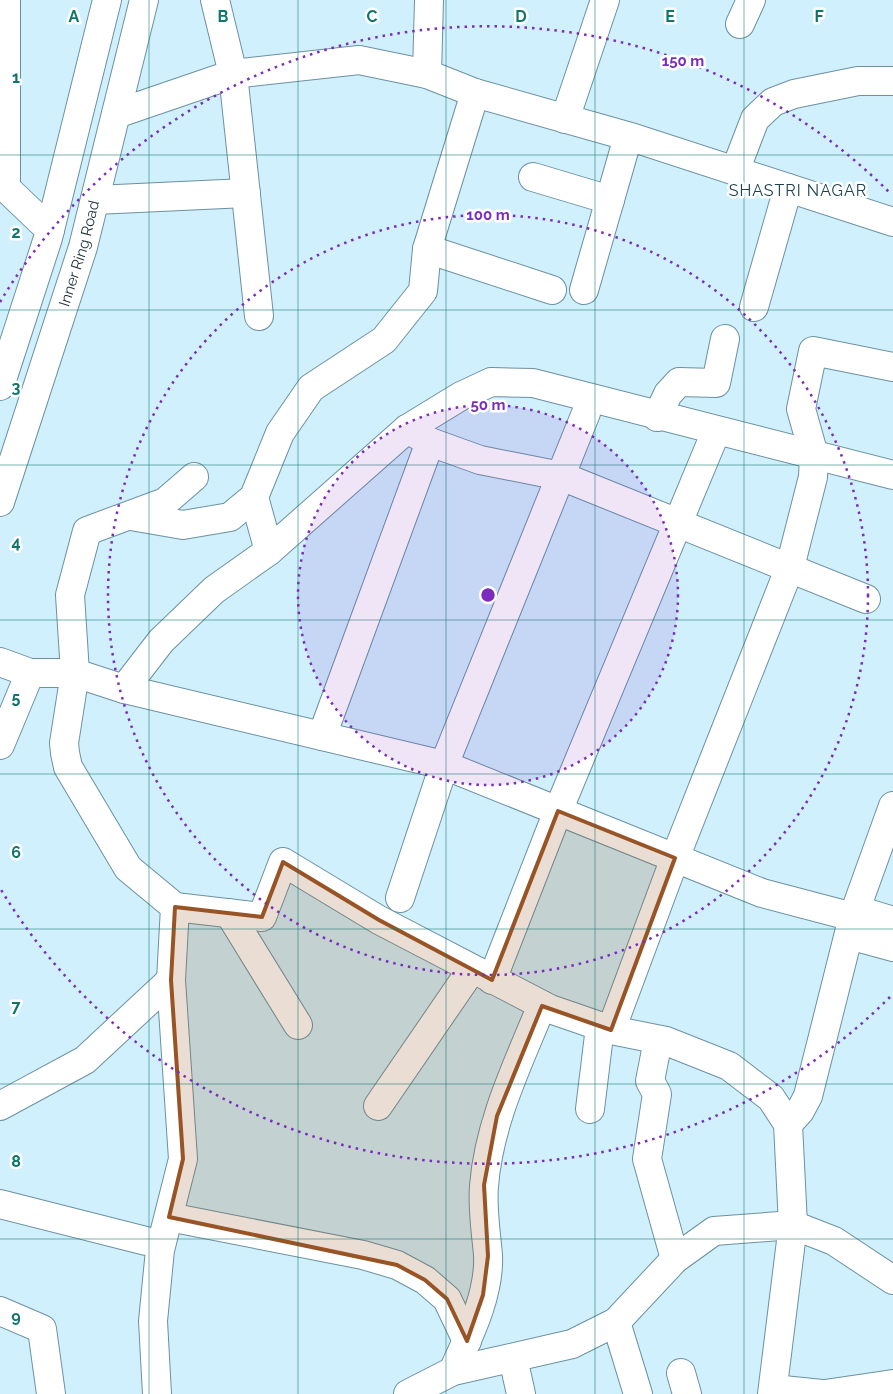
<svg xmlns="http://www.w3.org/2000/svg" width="893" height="1394" font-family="Raleway,sans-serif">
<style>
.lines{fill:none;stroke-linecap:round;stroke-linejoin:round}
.minor-casing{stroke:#6b91a1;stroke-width:30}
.major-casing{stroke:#6b91a1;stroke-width:30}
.minor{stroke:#fff;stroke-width:28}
.major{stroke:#fff;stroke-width:28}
.marked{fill:#985425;fill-opacity:0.2;stroke:#985425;stroke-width:4;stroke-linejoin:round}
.grid{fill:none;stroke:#0f766e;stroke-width:1;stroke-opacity:0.55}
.ring{fill:none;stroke:#7b2cbf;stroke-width:2.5;stroke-dasharray:2.5 5}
.labels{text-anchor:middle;stroke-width:5;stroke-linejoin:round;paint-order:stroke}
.street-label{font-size:15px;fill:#1d2d33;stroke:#fff}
.neighbourhood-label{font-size:16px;letter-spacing:1px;fill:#1c414f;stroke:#fff}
.grid-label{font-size:16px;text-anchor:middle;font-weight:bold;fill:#0f766e;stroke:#fff;stroke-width:5;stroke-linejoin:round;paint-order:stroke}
.centre{fill:#7b2cbf;stroke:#fff;stroke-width:2.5}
.ring-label{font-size:15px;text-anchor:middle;font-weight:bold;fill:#7b2cbf;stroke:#fff;stroke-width:5;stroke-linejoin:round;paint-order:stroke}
</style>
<rect width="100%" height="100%" fill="#d0f0fd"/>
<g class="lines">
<g class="minor-casing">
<g id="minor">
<polyline points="6,0 6,188 50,230"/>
<polyline points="215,0 233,74 259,316"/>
<polyline points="740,24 751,0"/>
<polyline points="427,74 429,0"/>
<polyline points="116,114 233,74 359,60 427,74 475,93 634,138 893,222"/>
<polyline points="565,119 605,0"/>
<polyline points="735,171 755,119 773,102 794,94 858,81 893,81"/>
<polyline points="533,177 610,200"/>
<polyline points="95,200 246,193"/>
<polyline points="427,249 552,290"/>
<polyline points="584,290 628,137"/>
<polyline points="754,307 788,188"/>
<polyline points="657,417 668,394 679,382 716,383 725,339"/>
<polyline points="407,429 430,442 480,460 561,476 866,599"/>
<polyline points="131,516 183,525 230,517 254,497 280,433 311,388 384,340 423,291 427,249 475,93"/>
<polyline points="269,551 407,429 461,396 491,382 533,383 893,475"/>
<polyline points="0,662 30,673 75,673 124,689 444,765 762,893 853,917"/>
<polyline points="124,689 161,641 214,590 269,551 254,497"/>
<polyline points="322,736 430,442"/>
<polyline points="0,745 30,673"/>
<polyline points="400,898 444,765 586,413"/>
<polyline points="175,907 262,917 283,862 379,920 550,1009 611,1030 666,1041 729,1066 771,1098 788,1124"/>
<polyline points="857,910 893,921"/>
<polyline points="229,913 298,1025"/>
<polyline points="849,935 893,947"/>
<polyline points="492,980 558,811 712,441"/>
<polyline points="611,1030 675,858 790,567 813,477 814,455 801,409 813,351 893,367"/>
<polyline points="658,1040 650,1081 657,1094 647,1159 675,1259"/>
<polyline points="0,1106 85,1060 171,980"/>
<polyline points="378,1106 472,969"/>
<polyline points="590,1109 600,1027"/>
<polyline points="0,1204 146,1241"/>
<polyline points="169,1217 363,1255 397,1265 425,1280 447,1299 467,1341"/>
<polyline points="0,1311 42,1329 51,1394"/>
<polyline points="616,1322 638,1394"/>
<polyline points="513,1358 521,1394"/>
<path d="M453,1371c16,-35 37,-77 35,-116 -2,-23 -6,-46 -4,-69 5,-64 34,-122 58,-181"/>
<polyline points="681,1373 687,1394"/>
<polyline points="773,1389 822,1394"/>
<polyline points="157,1394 153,1321 160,1250 183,1159 171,980 175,907 128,868 68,767 65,753 64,743 75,673 70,595 87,531 165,502 194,477"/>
<polyline points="408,1394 453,1371 572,1344 616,1322 675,1259 714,1231 793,1225 834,1241 893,1280"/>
<polyline points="772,1394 793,1225 788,1124 800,1111 808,1096 853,917 893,806"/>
<polyline points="825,1394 893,1384"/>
</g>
</g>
<g class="major-casing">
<g id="major">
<polyline points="0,386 48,238 107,0"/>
<path id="s1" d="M0,502l83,-255 61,-247"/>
</g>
</g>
<use href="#minor" class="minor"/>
<use href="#major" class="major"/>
</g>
<path class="marked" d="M558,811l117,47 -64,172 -69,-24 -45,110 -13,69 4,71 -5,39 -16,46 -20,-42 -22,-19 -28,-15 -228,-48 14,-58 -12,-179 4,-73 87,10 21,-55 96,58 113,60z"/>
<path class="grid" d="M149,0v1394M298,0v1394M446,0v1394M595,0v1394M744,0v1394M0,155h893M0,310h893M0,465h893M0,620h893M0,774h893M0,929h893M0,1084h893M0,1239h893"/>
<circle cx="488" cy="595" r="190" fill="#7b2cbf" fill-opacity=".12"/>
<g class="ring">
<circle cx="488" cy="595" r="190"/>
<circle cx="488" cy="595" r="380"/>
<path d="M890 997A569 569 0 0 1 0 888M0 302A569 569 0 0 1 890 193"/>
</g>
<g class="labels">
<g class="street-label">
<text dy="5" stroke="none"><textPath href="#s1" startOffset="261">Inner Ring Road</textPath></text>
</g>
<g class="neighbourhood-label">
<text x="798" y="196">SHASTRI NAGAR</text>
</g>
</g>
<g class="grid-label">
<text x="74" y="22">A</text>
<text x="223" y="22">B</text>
<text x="372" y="22">C</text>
<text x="521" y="22">D</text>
<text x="670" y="22">E</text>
<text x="819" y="22">F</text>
<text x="16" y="83">1</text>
<text x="16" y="238">2</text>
<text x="16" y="393">3</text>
<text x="16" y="548">4</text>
<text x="16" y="703">5</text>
<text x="16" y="858">6</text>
<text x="16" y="1012">7</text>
<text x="16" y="1167">8</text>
<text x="16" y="1322">9</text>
</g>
<circle cx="488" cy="595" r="8" class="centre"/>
<g class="ring-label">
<text x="683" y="66">150 m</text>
<text x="488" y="220">100 m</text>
<text x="488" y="410">50 m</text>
</g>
</svg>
